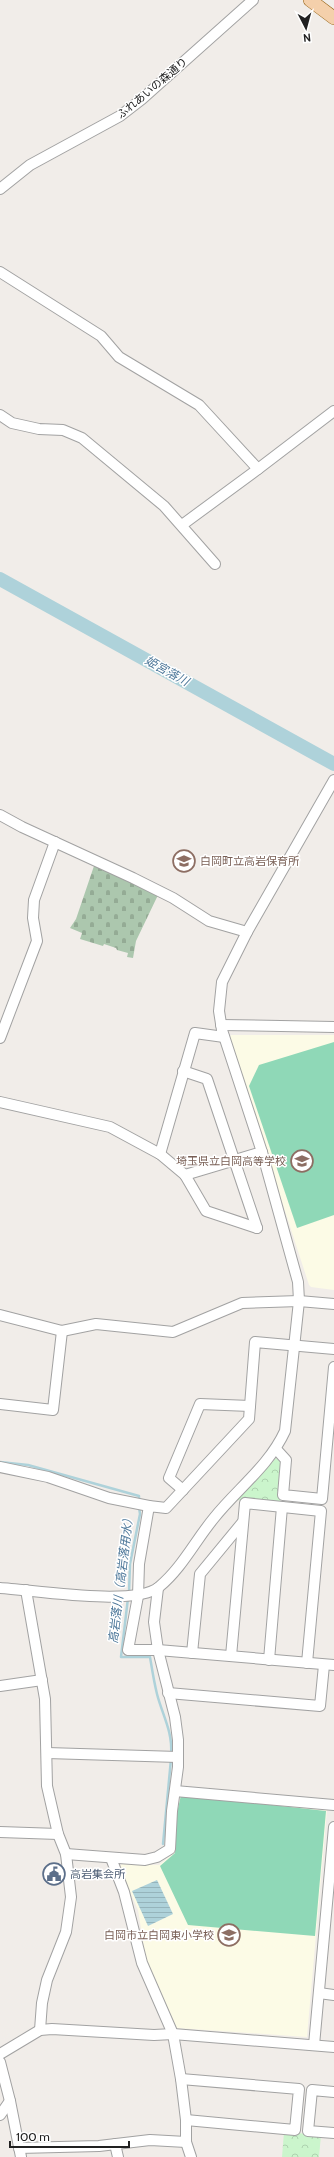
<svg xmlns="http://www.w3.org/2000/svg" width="334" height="2157" font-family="Cabin,'Noto Sans JP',sans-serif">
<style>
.education{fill:#fcfbe6}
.cemetery{fill:url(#cemetery-stones)}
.park{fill:url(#park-crowns)}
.pitch{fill:#8fd8b7}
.water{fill:url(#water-rules)}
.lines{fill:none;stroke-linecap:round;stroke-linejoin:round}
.stream{stroke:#aed2da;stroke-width:2.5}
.river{stroke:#aed2da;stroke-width:14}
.minor-casing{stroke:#a2a2a2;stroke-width:12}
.major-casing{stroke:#905d0e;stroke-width:14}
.minor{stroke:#fff;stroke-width:10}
.major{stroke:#f4d0ab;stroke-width:13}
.labels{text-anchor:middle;stroke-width:3;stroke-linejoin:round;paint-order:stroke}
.street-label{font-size:11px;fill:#212121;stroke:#fff}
.education-label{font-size:11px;fill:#785e54;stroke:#fff;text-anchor:end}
.service-label{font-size:11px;fill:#4e5e75;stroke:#fff;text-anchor:start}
.water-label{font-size:12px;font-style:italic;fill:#4e789a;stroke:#fff}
</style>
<defs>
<pattern id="cemetery-stones" width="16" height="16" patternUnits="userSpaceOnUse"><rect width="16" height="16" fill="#acc7ae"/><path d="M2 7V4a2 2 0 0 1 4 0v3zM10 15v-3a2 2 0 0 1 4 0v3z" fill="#94ab95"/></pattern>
<pattern id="park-crowns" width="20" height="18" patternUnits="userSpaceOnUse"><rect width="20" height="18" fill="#cbf5cc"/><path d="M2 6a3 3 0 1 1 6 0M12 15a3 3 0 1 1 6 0" fill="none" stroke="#aed2af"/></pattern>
<pattern id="water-rules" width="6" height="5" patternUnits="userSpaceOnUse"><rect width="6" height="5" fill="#aed2da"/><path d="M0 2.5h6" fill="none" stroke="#95b4bb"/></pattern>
</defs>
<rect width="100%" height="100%" fill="#f1ede9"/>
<g class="education">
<polygon points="231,1035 334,1035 334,1290 311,1287 309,1285 229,1038"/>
<polygon points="181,1795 327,1810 307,2037 177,2028 146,1960 138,1910 119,1867 122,1864 159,1865 174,1853 176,1813"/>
</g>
<polygon class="cemetery" points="95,863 158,895 136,941 133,958 127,957 128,953 117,950 116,948 104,944 103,946 80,939 82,933 70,928 76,919"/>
<g class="park">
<polygon points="276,1458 283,1464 280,1503 237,1500"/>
<polygon points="284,2132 321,2135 319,2157 282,2157"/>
</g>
<g class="pitch">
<polygon points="334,1042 334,1215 297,1228 249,1086 259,1065"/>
<polygon points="181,1795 326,1811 315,1936 188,1925 160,1866 175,1853 177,1813"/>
</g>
<polygon class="water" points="157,1880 173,1914 148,1926 132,1891"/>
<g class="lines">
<g class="stream">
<polyline points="0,1462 28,1465 139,1496 139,1502"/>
<polyline points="129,1593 130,1564 140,1514 139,1507"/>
<path d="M128,1598l-7,59h29c2,12 4,25 7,37 5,20 16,38 14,60"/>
<polyline points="163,1844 171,1759"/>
</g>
<polyline class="river" points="0,579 334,764"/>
<g class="minor-casing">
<g id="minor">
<polyline points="0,189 30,165 120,116 142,99 253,0"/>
<polyline points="0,272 101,336 119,357 199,405 258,469 334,411"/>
<polyline points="0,415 12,423 39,429 63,430 82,438 164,506 215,564"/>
<polyline points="182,525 258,469"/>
<polyline points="0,815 22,827 133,878 173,898 209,921 247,932"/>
<polyline points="221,1025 334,1027"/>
<polyline points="0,1038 37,941 33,918 34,900 55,842"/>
<polyline points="183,1071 207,1079 257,1228"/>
<polyline points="0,1102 110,1127 160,1154 185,1175 206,1211 257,1228"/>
<polyline points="160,1154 195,1033 224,1037"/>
<polyline points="185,1175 262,1152"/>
<polyline points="0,1315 62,1331 96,1324 173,1332 242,1303 299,1301 334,1304"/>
<polyline points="334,1349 255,1342 249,1419 166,1508 149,1506 139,1564 138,1596 128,1650 158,1650 334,1665"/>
<polyline points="0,1404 53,1410 62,1331"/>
<polyline points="276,1449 286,1460 283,1495 322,1499 334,1367"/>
<polyline points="0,1467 48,1477 109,1498 149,1506"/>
<polyline points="183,1490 169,1478 200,1404 250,1406"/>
<path d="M0,1588c34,2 135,19 159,-1 23,-19 36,-46 55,-69 23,-29 55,-52 71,-87l14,-130 -1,-19 -36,-130 -40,-122 -3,-19 3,-29 25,-50 87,-152"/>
<polyline points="26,1590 45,1699 47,1786 58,1834 66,1854 71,1897 66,1932 47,1980 42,2003 40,2030"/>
<polyline points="192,1653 200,1574 242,1523"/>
<polyline points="231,1656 245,1503 321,1511 307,1663"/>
<polyline points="269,1660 282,1507"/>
<polyline points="0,1686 42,1680"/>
<polyline points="168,1693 320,1706 324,1665"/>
<polyline points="47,1753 178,1757"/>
<polyline points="175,1791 334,1805"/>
<polyline points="0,1832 58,1834"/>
<polyline points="66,1854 145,1860 157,1857 170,1849 172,1811 178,1767 178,1740 175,1717 158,1650 154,1622 158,1588"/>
<polyline points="111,1858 124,1892 142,1963 173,2034 181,2079 186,2120 186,2142 191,2157"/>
<polyline points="319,1993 334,1995"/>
<polyline points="314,2045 334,1827"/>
<polyline points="0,2054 40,2030 52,2029 154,2035 173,2034 334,2047"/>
<polyline points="0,2062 10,2101 21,2157"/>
<polyline points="181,2079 299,2089 295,2130 186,2120"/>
<polyline points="334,2092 312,2090 308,2131 334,2133"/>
<polyline points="0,2115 10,2101"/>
<polyline points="115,2144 118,2157"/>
<polyline points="19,2148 99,2146 150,2140 186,2142"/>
</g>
</g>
<g class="major-casing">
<polyline id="major" points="310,0 334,18"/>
</g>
<use href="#minor" class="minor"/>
<use href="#major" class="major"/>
</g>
<defs>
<g id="school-ring" transform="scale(1.15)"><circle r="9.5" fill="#fff" stroke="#8d6e63" stroke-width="1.5"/><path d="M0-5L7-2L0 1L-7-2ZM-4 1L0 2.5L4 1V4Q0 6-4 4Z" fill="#8d6e63"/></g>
<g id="civic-ring" transform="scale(1.15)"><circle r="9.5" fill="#fff" stroke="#5c6f8a" stroke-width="1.5"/><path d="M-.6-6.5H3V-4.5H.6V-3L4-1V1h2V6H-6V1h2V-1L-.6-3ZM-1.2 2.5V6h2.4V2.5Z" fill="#5c6f8a"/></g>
</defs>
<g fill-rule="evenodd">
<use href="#school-ring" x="184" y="861"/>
<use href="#school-ring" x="302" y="1161"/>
<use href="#civic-ring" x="54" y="1874"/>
<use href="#school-ring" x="229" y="1935"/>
</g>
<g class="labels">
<g class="street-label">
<text transform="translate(152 88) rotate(-40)" y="4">ふれあいの森通り</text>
</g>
<g class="education-label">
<text x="200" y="865" text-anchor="start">白岡町立高岩保育所</text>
<text x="286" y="1165">埼玉県立白岡高等学校</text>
<text x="214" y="1939">白岡市立白岡東小学校</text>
</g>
<g class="service-label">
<text x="70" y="1878">高岩集会所</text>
</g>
<g class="water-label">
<text transform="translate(167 671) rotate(29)" y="4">姫宮落川</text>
<text transform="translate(121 1578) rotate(-83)" y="4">高岩落川（高岩落用水）</text>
</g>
</g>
<g transform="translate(306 28) rotate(174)" stroke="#ffffff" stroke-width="3" paint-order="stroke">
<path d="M0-3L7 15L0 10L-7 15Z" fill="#212121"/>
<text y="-6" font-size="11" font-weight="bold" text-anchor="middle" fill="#212121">N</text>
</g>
<path d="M10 2141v6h119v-6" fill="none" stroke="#212121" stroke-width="2"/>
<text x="16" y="2141" font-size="12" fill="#212121" stroke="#ffffff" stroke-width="3" paint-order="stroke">100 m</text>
</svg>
